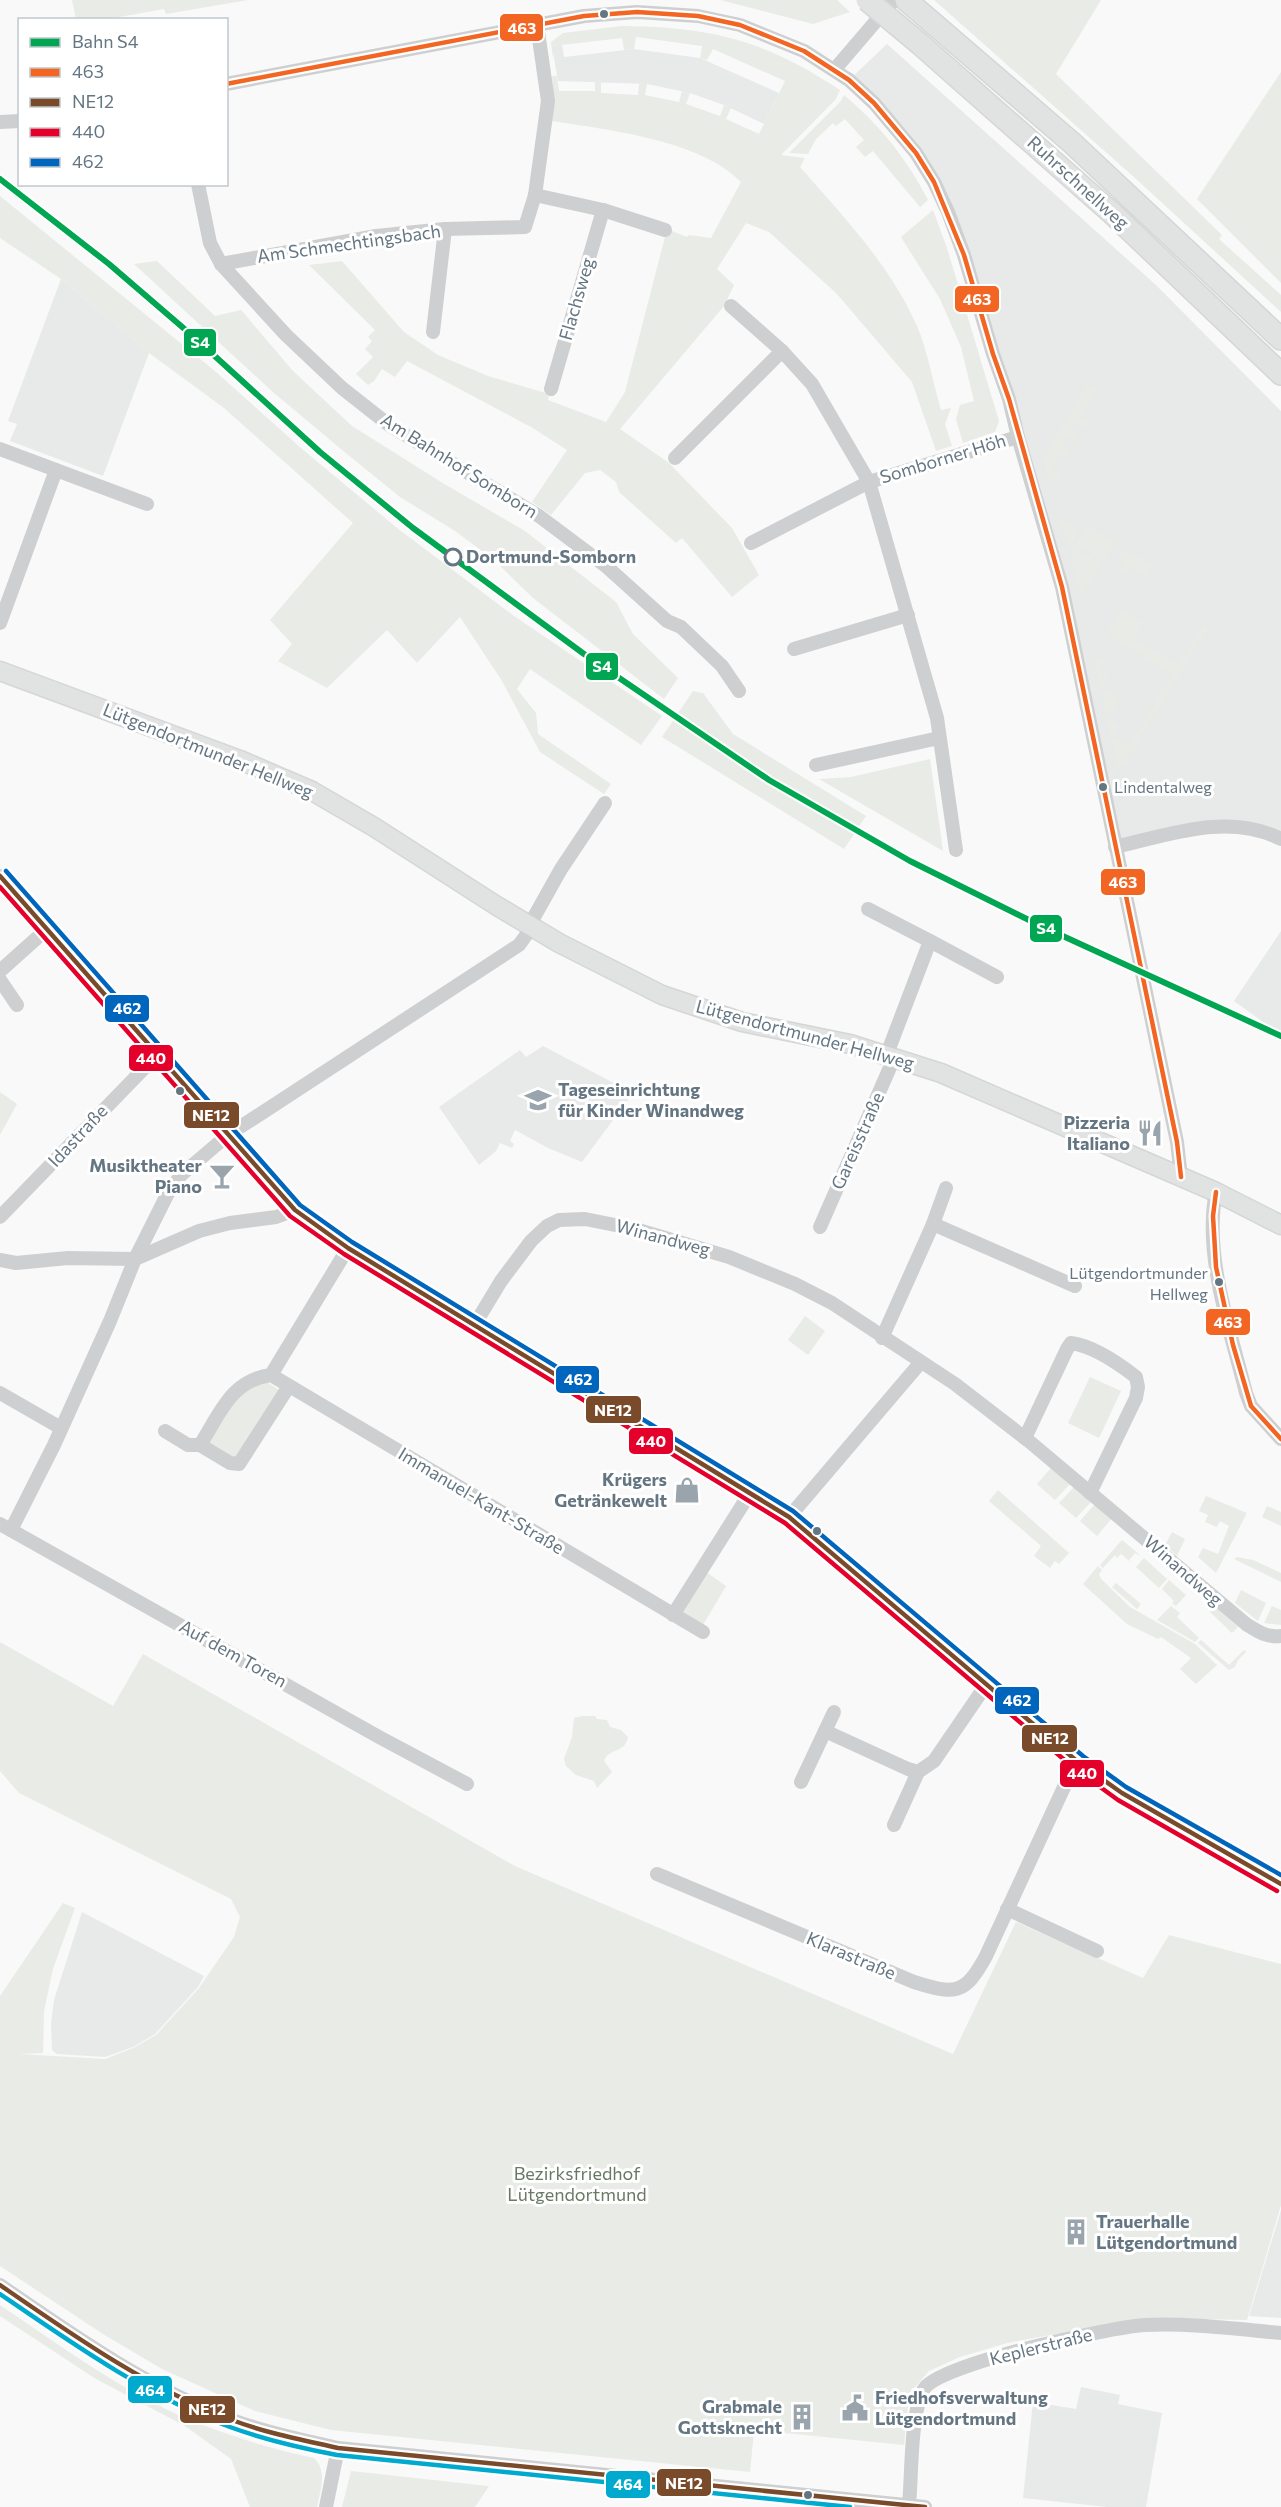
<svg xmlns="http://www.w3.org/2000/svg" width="1281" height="2507" font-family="Commissioner,sans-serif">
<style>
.built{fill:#e8e9e9}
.green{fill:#e8ebe6}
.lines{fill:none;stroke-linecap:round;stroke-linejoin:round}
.major-casing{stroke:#d5d6d7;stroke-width:21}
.highway-casing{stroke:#d5d6d6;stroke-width:24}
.minor{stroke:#cecfd0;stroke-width:14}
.major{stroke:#e1e2e2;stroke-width:18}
.highway{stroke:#e1e2e2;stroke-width:21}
.highway-bridge-casing{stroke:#d5d6d6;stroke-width:24;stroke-linecap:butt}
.highway-bridge{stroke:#e1e2e2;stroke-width:21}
.bus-1-casing{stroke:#fff;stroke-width:9}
.bus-2-casing{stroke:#fff;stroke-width:9}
.bus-3-casing{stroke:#fff;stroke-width:9}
.bus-4-casing{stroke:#fff;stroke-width:9}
.bus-5-casing{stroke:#fff;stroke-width:9}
.bus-1{stroke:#f26522;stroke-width:4.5}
.bus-2{stroke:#7a4b2a;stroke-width:4.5}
.bus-3{stroke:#e4002b;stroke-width:4.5}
.bus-4{stroke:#0065bd;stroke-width:4.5}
.bus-5{stroke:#00a9ce;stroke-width:4.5}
.rail-1-casing{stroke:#fff;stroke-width:10}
.rail-1{stroke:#00a651;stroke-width:6}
.bus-dot{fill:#657683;stroke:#fff;stroke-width:2}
.stop-dot{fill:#fff;stroke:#657683;stroke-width:3}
.labels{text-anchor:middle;stroke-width:6;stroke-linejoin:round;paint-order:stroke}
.bus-label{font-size:16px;fill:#657683;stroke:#fff;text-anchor:start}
.street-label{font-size:18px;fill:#657683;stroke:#fff}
.stop-label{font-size:18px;font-weight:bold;fill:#657683;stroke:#fff;text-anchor:start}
.poi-label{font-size:18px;font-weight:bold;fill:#657683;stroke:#fff;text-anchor:end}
.park-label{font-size:18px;fill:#687a64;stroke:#fff}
.line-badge{stroke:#fff;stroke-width:2}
.badge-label{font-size:16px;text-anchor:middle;font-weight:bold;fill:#fff}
</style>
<rect width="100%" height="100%" fill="#f9f9f9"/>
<g class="built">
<polygon points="562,44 564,57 634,49 700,58 779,93 764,124 724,105 690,93 647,84 558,81 552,46"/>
<polygon points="887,44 1156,285 1281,411 1281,839 1229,825 1115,847 1062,587 934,182 849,80"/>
<polygon points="61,279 149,353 103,476 10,441 17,424 8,421"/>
<polygon points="1281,931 1281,1035 1234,1001"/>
<polygon points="543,1046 633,1093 582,1162 548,1148 515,1130 510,1141 514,1144 512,1148 500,1143 496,1151 479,1165 439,1107 520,1050 526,1057"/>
<polygon points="82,1912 204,1976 198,1987 155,2034 133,2047 105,2057 57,2054 52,2050 51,2023 54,2000"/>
<polygon points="1281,2210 1281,2318 1249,2316"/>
<polygon points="1081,2387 1120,2395 1118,2404 1162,2413 1146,2507 1107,2507 1023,2498 1033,2402 1076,2409"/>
</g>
<g class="green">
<polygon points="72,0 248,0 166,14 164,9 108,19 76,19"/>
<polygon points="720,0 837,0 850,12 813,24"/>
<polygon points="934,0 1101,0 1056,74 1222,235 1219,239 1281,295 1281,312 1135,178"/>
<path d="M622,26c91,1 141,14 218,64l-4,9 -55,56 24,3 -5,9c43,49 90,98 117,159 11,26 16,57 24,84l10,-2 -6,16 7,22 -16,5 -24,-69 -75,-88 -68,-62 -23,-9 -29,46 17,16 -10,21 -104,123 49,34 63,65 27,47 -27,22 -50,-59 -6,5 -57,-51 -3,-10 -16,-12 -15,3 -34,42 -19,-13 35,-52 -36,-23 -124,-66 -12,16 -13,-8 -8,12 -6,4 -12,-11 17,-17 -8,-8 7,-8 -4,-4 7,-7 -66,-65 33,-4 62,71 34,23 50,21 61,18 -1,6 58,22 19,-30 42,-163 20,8 2,-2 22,3 30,-56c-41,-42 -132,-52 -189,-61l2,-18 -2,-27h5l2,15h36v-10h6v12l37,2 1,-11h8l-2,11 34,7 3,-11 8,2 -4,11 34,12 4,-11 7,3 -5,11 33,15 26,-53 -72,-32 -6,11 -7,-2 2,-12 -66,-9 -2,12 -10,1 -2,-12 -69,8v13l-2,-17 12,-9z"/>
<polygon points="1281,72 1281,283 1197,199"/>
<path d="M844,95c35,29 63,64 84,105l-8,7 -47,-56 -8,6 -9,-10 8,-7 -19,-21 -9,7 -3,-3 -17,16 -8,15 -19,-1 51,-51z"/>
<polygon points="0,196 216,372 302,449 397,528 514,616 662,716 641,745 530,669 517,689 536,713 538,734 611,784 604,794 540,752 502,681 460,617 417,663 387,630 327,688 278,661 292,644 270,620 353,523 224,408 149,353 61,279 0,238"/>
<polygon points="933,210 947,248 999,421 995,432 963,443 956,419 960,405 974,401 961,347 940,299 901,237"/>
<polygon points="157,261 215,316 241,310 293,371 352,426 446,485 525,531 616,602 633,634 678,678 664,699 533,598 494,560 455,531 400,497 347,454 274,393 134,264"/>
<polygon points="1087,384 1097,390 1081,416 1090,422 1086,428 1077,423 1072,431 1080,437 1077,442 1068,437 1063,445 1072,450 1068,457 1061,454 1053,468 1061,474 1062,477 1050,484 1042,460"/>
<polygon points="1059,518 1080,530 1068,550"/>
<polygon points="1087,526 1117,544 1103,561 1075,546"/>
<polygon points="1074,548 1102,563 1081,598 1070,555"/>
<polygon points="1125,549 1154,566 1142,585 1139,583 1144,575 1132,568 1126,576 1117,570 1123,561 1119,559"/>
<polygon points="1124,610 1142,622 1136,634 1137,641 1177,665 1203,625 1208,628 1125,764 1117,766 1102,695 1109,690 1121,698 1108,719 1119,726 1113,737 1128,746 1172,675 1106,633 1120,612"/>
<polygon points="1094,656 1104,662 1099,671 1109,677 1100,689"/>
<polygon points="693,691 703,693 733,734 866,816 844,849 662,737"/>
<polygon points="930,759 943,851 819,779 851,777"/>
<polygon points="0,1092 17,1104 0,1135"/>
<polygon points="805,1316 825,1331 808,1355 788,1340"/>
<polygon points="1090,1377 1121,1391 1099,1438 1068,1423"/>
<polygon points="267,1382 279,1390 236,1458 230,1459 209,1445 209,1437 237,1393"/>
<polygon points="1051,1468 1070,1484 1055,1500 1037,1484"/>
<polygon points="1074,1487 1091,1502 1076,1518 1059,1503"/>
<polygon points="998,1490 1069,1553 1059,1564 1055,1561 1050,1568 1034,1556 1041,1546 989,1501"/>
<polygon points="1206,1496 1247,1513 1216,1573 1198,1557 1203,1548 1218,1554 1229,1526 1220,1521 1217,1527 1205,1522 1208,1515 1199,1511"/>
<polygon points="1095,1504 1112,1518 1097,1536 1080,1521"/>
<polygon points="1267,1506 1281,1512 1281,1526 1262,1517"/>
<polygon points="1172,1532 1185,1539 1177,1556 1165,1545"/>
<polygon points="1122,1540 1141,1556 1135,1553 1129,1560 1133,1564 1121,1554 1117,1558 1115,1555 1103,1568 1100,1565"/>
<polygon points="1237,1557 1253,1560 1281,1573 1281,1582 1234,1559"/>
<polygon points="1144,1558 1167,1579 1159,1588 1136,1567"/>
<polygon points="1098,1566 1102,1570 1099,1574 1101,1579 1130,1607 1195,1644 1217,1665 1196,1684 1180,1669 1191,1658 1161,1637 1158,1639 1127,1624 1083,1584"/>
<polygon points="706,1572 726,1586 703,1625 683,1614 683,1609"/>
<polygon points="1169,1580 1186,1595 1176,1606 1172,1603 1174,1601 1162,1589"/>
<polygon points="1116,1583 1141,1604 1137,1609 1112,1587"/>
<polygon points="1241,1590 1266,1603 1258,1621 1235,1603"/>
<polygon points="1171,1606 1180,1613 1177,1617 1199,1638 1195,1642 1157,1620"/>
<polygon points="1272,1606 1281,1610 1281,1625 1264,1623"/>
<polygon points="1215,1607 1238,1627 1232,1633 1210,1612"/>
<polygon points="1201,1640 1229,1665 1244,1650 1246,1652 1238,1660 1235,1667 1229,1670 1198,1643"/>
<polygon points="0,1642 113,1706 143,1654 515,1866 953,2054 1016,1922 1143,1978 1169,1935 1281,1964 1281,2205 1247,2320 1144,2318 1007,2343 960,2357 929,2371 909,2394 904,2445 754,2430 750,2472 331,2430 255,2411 162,2369 103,2334 0,2266 0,1996 63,1903 75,1908 53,1969 44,2011 43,2053 19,2054 105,2059 133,2048 156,2035 199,1988 234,1937 240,1917 231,1899 19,1793 0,1771"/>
<path d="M582,1716h13l2,3 10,1 3,7 11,3 7,7c-3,17 -19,10 -24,24l8,11 -15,16 -3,-7 -18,-6 -10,-9 -2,-7 8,-22 2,-19z"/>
<path d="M0,2305c61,41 120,85 188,114 41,17 83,30 126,39 14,13 6,33 3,49h-67l-19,-48 -46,-33 -89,-47 -96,-63z"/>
<polygon points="351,2471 488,2486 489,2486 475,2507 342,2507"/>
</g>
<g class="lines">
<g class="major-casing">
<polyline id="major" points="0,671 240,760 312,791 374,827 497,906 559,943 662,995 742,1022 850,1044 941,1073 1216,1192 1281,1225"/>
</g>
<g class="highway-casing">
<g id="highway">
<polyline points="906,0 1071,142 1281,339"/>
<polyline points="920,44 1114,215 1281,374"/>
</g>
</g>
<g class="minor">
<polyline points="835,69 894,0"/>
<polyline points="226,84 584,16 637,12 698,16 740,25 804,51 849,80 874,103 916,153 934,182 948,212 964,255 993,354 1009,399 1018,437 1062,587 1177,1142 1181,1177"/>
<polyline points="0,122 20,121"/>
<polyline points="198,184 210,243 221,264 286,335 342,388 389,425 539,516 607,567 667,621 681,627 722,666 739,691"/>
<polyline points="535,195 603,210 665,230"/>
<polyline points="221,264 376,236 445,229 525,227 535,195 548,101 537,25"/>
<polyline points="731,306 782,351 812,384 869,482 937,718 956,850"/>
<polyline points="433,332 445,229"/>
<polyline points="551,389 603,210"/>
<polyline points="0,449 147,504"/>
<polyline points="675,458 782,351"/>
<polyline points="751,543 869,482 1018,437"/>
<polyline points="0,623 56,470"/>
<polyline points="794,649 908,615"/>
<polyline points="816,765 939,738"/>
<path d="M1115,847c53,-12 113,-35 166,-8"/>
<polyline points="0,876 295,1210 317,1227 348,1248 789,1517 1078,1762 1122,1793 1281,1884"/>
<polyline points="868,909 930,941"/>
<polyline points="529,926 561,869 605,803"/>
<polyline points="0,971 47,929"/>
<polyline points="0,980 17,1005"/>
<polyline points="887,1054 930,941 997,977"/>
<path d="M1216,1192c-13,63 15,140 30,201l5,13 30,33"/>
<polyline points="0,1217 157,1055"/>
<polyline points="933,1224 1075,1286"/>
<polyline points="820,1227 895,1056"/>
<polyline points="0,1260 16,1263 68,1258 135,1259 199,1231 230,1223 276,1217 295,1210"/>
<path d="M475,1324l26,-43 30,-40 16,-15 12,-6 26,-1 50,10 94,28 66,27 37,19 123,81 75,58 216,182c11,7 21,14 35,12"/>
<polyline points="882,1338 933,1224 946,1188"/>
<polyline points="271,1375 348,1248"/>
<path d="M289,1386l-50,78 -9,-1 -30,-18c20,-31 31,-65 71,-70l432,257"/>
<polyline points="0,1393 61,1428"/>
<polyline points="165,1431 188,1445 200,1445"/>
<path d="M1025,1438l42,-89 4,-6c23,3 47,20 65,34l2,10 -2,11 -46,95"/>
<polyline points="789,1517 921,1362"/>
<polyline points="0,1524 379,1737 467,1784"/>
<polyline points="11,1530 54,1445 110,1321 135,1259 167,1195 181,1175 228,1135 519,945 532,927"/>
<polyline points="673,1615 750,1493"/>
<polyline points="834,1712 825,1731 908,1769 918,1772 934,1761 986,1685"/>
<polyline points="801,1782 825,1731"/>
<polyline points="894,1825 918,1772"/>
<path d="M657,1874l257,108c41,13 51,13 72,-26l85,-184 7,-10"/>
<polyline points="1007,1909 1097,1951"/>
<path d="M0,2285c74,51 148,103 232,135 35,13 71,20 106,28l587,59"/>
<path d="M909,2505c3,-30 1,-91 15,-116 15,-25 187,-62 221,-64 45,-2 91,4 136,8"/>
<polyline points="326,2507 338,2448"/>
</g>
<use href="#major" class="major"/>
<use href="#highway" class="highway"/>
<g class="highway-bridge-casing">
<polyline id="highway-bridge" points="867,0 920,44"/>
</g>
<use href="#highway-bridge" class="highway-bridge"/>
<g class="bus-1-casing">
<g id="bus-1">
<polyline points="226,84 584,16 637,12 698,16 740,25 804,51 849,80 874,103 916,153 934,182 964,255 993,354 1009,399 1062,587 1177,1142 1181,1177"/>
<polyline points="1216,1192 1213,1216 1216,1267 1233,1345 1251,1406 1281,1439"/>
</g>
</g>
<g class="bus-2-casing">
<g id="bus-2">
<polyline points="0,876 295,1210 348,1248 789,1517 1078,1762 1122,1793 1281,1884"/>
<path d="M0,2285c74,51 148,103 232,135 34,13 71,20 106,28l587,59"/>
</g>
</g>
<g class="bus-3-casing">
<polyline id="bus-3" points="0,887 290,1216 344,1254 785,1523 1074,1768 1118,1800 1277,1891"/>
</g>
<g class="bus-4-casing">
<polyline id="bus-4" points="6,871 300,1205 352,1242 793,1511 1083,1756 1126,1787 1281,1875"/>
</g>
<g class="bus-5-casing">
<path id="bus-5" d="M0,2294c73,50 147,102 230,133 35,13 71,21 107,28l513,52"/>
</g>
<use href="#bus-1" class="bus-1"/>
<use href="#bus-2" class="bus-2"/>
<use href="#bus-3" class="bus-3"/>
<use href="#bus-4" class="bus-4"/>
<use href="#bus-5" class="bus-5"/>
<g class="rail-1-casing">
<polyline id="rail-1" points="0,179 109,264 195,338 320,452 413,528 584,654 769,780 910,861 1041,926 1281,1036"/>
</g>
<use href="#rail-1" class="rail-1"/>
</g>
<defs>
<g id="school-bare" transform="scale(2.07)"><path d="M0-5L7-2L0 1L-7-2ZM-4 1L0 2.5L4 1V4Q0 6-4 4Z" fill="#99a4ac" stroke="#fff" stroke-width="2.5" paint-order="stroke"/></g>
<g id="restaurant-bare" transform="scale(2.07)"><path d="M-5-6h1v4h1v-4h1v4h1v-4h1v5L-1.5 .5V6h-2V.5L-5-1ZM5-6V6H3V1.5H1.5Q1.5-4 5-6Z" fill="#99a4ac" stroke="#fff" stroke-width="2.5" paint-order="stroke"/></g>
<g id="bar-bare" transform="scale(2.07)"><path d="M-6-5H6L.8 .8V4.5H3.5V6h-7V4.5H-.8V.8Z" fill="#99a4ac" stroke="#fff" stroke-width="2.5" paint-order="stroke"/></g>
<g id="shop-bare" transform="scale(2.07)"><path d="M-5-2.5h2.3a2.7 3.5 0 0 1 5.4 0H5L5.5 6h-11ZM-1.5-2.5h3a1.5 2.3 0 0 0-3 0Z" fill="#99a4ac" stroke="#fff" stroke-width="2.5" paint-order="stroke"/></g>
<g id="building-bare" transform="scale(2.07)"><path d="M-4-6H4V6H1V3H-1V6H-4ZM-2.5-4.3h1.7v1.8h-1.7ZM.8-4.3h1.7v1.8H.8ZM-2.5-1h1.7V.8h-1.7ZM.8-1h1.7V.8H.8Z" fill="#99a4ac" stroke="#fff" stroke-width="2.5" paint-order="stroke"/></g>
<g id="civic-bare" transform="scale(2.07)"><path d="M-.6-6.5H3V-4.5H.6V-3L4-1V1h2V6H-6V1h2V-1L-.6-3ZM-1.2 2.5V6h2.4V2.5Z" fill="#99a4ac" stroke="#fff" stroke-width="2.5" paint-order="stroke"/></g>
</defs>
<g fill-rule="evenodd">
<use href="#school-bare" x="538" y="1100"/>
<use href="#restaurant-bare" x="1150" y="1133"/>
<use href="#bar-bare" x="222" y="1176"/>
<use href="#shop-bare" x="687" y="1490"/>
<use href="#building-bare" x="1076" y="2232"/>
<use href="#civic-bare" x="855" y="2408"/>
<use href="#building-bare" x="802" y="2417"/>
</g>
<g class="bus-dot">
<circle cx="604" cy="14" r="5"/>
<circle cx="1103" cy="787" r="5"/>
<circle cx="180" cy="1091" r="5"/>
<circle cx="1219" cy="1282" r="5"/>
<circle cx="817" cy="1531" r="5"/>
<circle cx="808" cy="2495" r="5"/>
</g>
<circle class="stop-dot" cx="453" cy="557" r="8"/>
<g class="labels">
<g class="bus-label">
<text x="1114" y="793">Lindentalweg</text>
<text x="1208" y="1279" text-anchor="end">Lütgendortmunder<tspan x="1208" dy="21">Hellweg</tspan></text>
</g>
<g class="street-label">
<text transform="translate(1078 183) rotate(42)" y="6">Ruhrschnellweg</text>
<text transform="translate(349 244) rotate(-8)" y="6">Am Schmechtingsbach</text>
<text transform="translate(577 299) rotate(-74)" y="6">Flachsweg</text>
<text transform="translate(943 459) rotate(-17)" y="6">Somborner Höh</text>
<text transform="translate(459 466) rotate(32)" y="6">Am Bahnhof Somborn</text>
<text transform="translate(208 751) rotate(22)" y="6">Lütgendortmunder Hellweg</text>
<text transform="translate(805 1035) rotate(15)" y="6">Lütgendortmunder Hellweg</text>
<text transform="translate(78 1136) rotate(-47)" y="6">Idastraße</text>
<text transform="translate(858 1141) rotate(-66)" y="6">Gareisstraße</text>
<text transform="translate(663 1238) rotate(15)" y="6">Winandweg</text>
<text transform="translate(481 1501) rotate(31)" y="6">Immanuel-Kant-Straße</text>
<text transform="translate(1183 1571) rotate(41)" y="6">Winandweg</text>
<text transform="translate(233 1654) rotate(29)" y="6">Auf dem Toren</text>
<text transform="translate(851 1956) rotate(23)" y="6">Klarastraße</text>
<text transform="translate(1041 2347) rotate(-14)" y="6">Keplerstraße</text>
</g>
<g class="stop-label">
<text x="466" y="563">Dortmund-Somborn</text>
</g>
<g class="poi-label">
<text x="558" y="1096" text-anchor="start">Tageseinrichtung<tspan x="558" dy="21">für Kinder Winandweg</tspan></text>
<text x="1130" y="1129">Pizzeria<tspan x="1130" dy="21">Italiano</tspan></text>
<text x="202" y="1172">Musiktheater<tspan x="202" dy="21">Piano</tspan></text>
<text x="667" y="1486">Krügers<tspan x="667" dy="21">Getränkewelt</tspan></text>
<text x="1096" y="2228" text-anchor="start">Trauerhalle<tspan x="1096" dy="21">Lütgendortmund</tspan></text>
<text x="875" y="2404" text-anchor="start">Friedhofsverwaltung<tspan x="875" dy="21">Lütgendortmund</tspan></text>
<text x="782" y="2413">Grabmale<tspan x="782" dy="21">Gottsknecht</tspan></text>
</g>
<g class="park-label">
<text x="577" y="2180">Bezirksfriedhof<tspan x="577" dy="21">Lütgendortmund</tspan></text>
</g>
</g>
<g class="line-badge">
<rect x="499" y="13" width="45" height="29" rx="6" fill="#f26522"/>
<rect x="954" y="285" width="46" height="28" rx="6" fill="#f26522"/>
<rect x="183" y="328" width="34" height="29" rx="6" fill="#00a651"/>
<rect x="585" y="652" width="34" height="29" rx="6" fill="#00a651"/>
<rect x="1100" y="868" width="46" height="28" rx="6" fill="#f26522"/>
<rect x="1029" y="914" width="34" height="29" rx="6" fill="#00a651"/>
<rect x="104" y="994" width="46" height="29" rx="6" fill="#0065bd"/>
<rect x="128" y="1044" width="46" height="28" rx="6" fill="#e4002b"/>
<rect x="183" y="1101" width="57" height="28" rx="6" fill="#7a4b2a"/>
<rect x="1205" y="1308" width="46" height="28" rx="6" fill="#f26522"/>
<rect x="555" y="1365" width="45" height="29" rx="6" fill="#0065bd"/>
<rect x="585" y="1395" width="57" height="29" rx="6" fill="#7a4b2a"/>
<rect x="628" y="1427" width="46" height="28" rx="6" fill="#e4002b"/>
<rect x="994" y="1686" width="46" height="29" rx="6" fill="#0065bd"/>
<rect x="1021" y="1724" width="57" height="29" rx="6" fill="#7a4b2a"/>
<rect x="1059" y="1759" width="46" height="29" rx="6" fill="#e4002b"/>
<rect x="127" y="2375" width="46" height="29" rx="6" fill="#00a9ce"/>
<rect x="179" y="2395" width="57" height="29" rx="6" fill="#7a4b2a"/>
<rect x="656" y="2468" width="56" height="29" rx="6" fill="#7a4b2a"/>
<rect x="605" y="2470" width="46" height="29" rx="6" fill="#00a9ce"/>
</g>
<g class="badge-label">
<text x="522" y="34">463</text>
<text x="977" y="305">463</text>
<text x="200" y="348">S4</text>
<text x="602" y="672">S4</text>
<text x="1123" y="888">463</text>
<text x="1046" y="934">S4</text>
<text x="127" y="1014">462</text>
<text x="151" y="1064">440</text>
<text x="211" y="1121">NE12</text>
<text x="1228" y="1328">463</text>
<text x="578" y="1385">462</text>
<text x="613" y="1416">NE12</text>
<text x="651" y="1447">440</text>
<text x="1017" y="1706">462</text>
<text x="1050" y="1744">NE12</text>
<text x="1082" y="1779">440</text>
<text x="150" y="2396">464</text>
<text x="207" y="2415">NE12</text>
<text x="684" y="2489">NE12</text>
<text x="628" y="2490">464</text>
</g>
<rect x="18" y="18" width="210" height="168" fill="#ffffff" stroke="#c1c8cd" stroke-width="1.5"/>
<rect x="30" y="38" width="30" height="9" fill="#00a651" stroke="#c1c8cd" stroke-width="1.5"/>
<text x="72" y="48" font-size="18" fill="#657683">Bahn S4</text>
<rect x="30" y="68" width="30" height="9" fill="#f26522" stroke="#c1c8cd" stroke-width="1.5"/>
<text x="72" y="78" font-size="18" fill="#657683">463</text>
<rect x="30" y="98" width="30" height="9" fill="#7a4b2a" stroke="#c1c8cd" stroke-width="1.5"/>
<text x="72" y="108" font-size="18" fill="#657683">NE12</text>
<rect x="30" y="128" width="30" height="9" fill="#e4002b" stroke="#c1c8cd" stroke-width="1.5"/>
<text x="72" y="138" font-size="18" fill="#657683">440</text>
<rect x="30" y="158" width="30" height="9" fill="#0065bd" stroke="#c1c8cd" stroke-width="1.5"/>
<text x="72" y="168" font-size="18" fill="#657683">462</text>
</svg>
